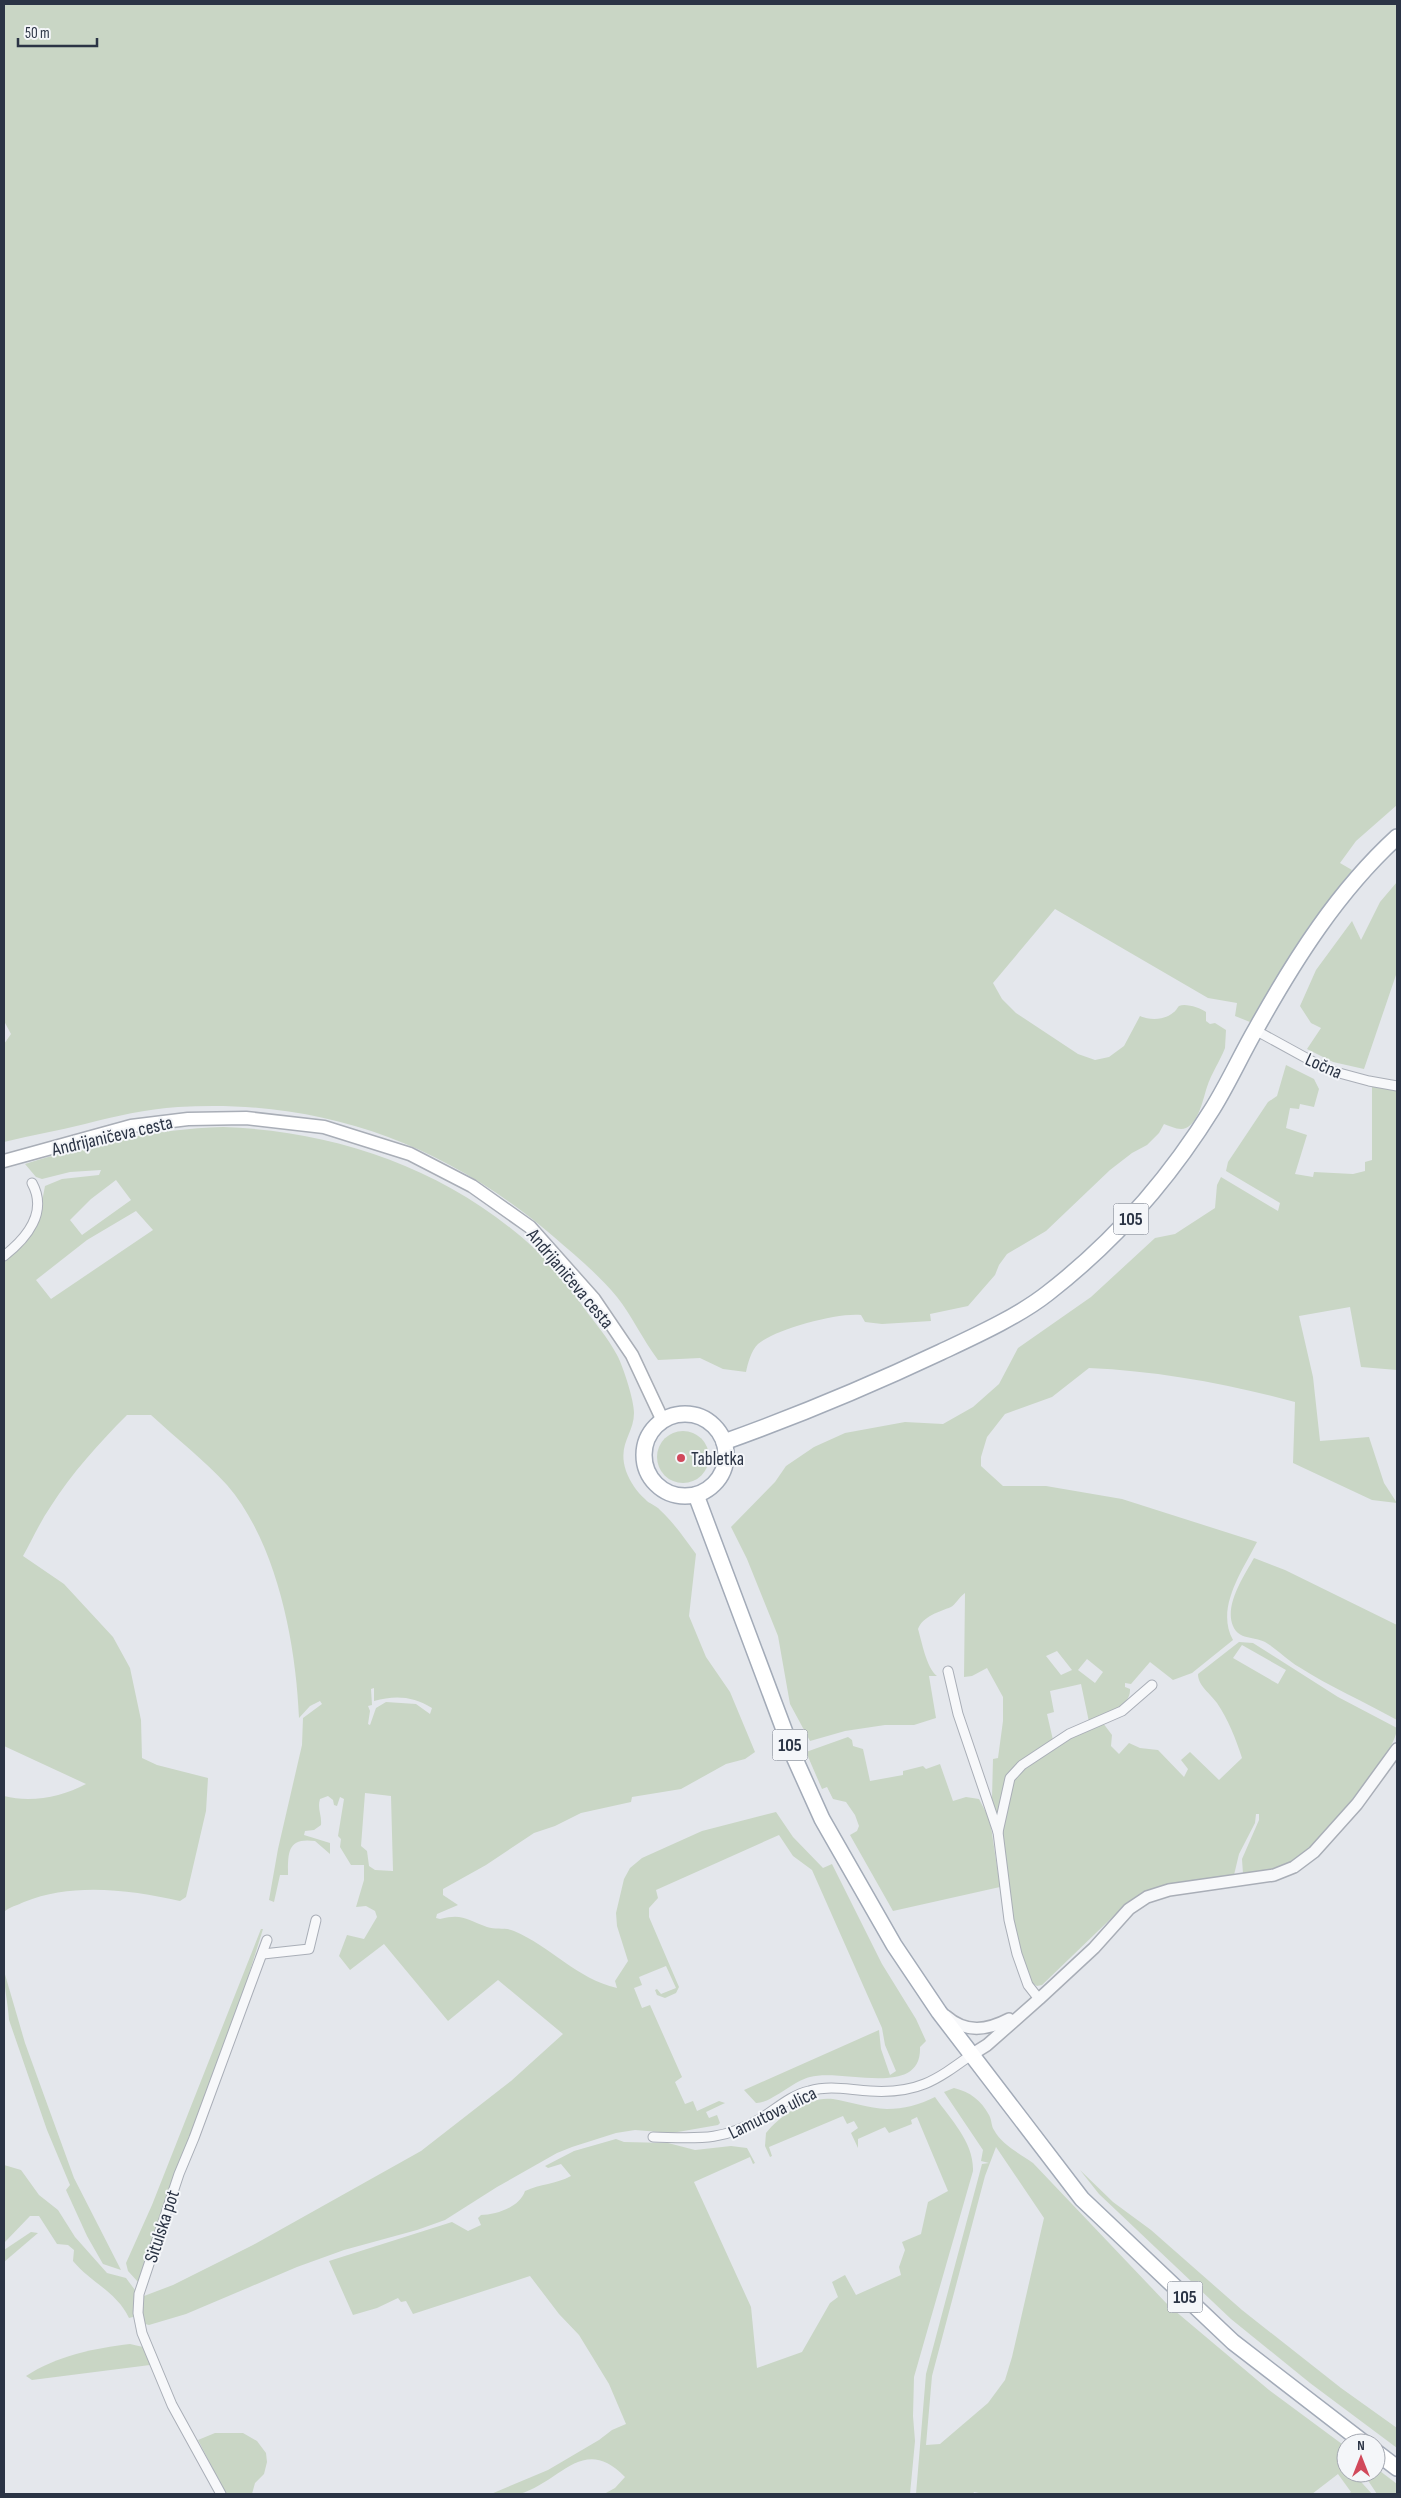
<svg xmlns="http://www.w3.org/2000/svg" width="1401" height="2498" font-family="'Sofia Sans Condensed',sans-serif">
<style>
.green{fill:#c9d6c5;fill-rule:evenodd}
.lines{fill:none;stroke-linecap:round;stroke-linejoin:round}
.minor-casing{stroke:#a9aeb7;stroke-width:11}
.tertiary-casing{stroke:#a9aeb7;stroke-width:14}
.secondary-casing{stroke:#a9aeb7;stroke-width:15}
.primary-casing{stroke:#a3abb8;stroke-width:18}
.minor{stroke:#f7f8fa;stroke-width:9}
.tertiary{stroke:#f7f8fa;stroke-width:11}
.secondary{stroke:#fff;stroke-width:12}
.primary{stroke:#fff;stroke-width:15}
.poi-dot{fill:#d1495b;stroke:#f4f6f9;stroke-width:2}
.labels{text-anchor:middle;stroke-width:4;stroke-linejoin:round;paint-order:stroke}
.shield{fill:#f4f6f9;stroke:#676e7b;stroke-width:1}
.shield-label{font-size:18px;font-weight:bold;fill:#2b3445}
.street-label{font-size:19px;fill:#2b3445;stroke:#f4f6f9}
.poi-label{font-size:19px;fill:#2b3445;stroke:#f4f6f9;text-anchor:start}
</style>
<rect width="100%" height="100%" fill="#e4e7ec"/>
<g class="green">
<path d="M4,4h1393v801l-41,36 -16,22 12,7 -43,56 -59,96 -15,-6 2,-13 -29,-5 -153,-89 -62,74 9,16 14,14 62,41 17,6 14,-3 15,-11 16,-30c11,5 25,4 34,-4 1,0 4,-5 5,-6 7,-3 21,2 27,6v9l4,3 5,-1 11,7 -1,18c-5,13 -14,26 -18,39 -4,12 -8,35 -21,41 -7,3 -16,-2 -22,-4l-5,9 -12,12 -15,8 -22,17 -64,61 -39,23 -8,11 -4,10 -27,31 -38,8 1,7 -49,3 -17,-2 -4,-7c-22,-3 -86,14 -103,29 -7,7 -10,19 -12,28l-23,-3 -23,-11 -42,2c-15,-20 -26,-44 -41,-63 -19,-23 -41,-41 -63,-60 -108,-93 -233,-139 -376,-130 -32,2 -62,9 -93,17 -27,7 -54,11 -81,18v-98l7,-10 -7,-13z"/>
<polygon points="1397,882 1397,972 1364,1069 1333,1062 1307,1049 1321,1028 1311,1023 1300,1006 1316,970 1352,921 1361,940 1380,902"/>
<path d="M1286,1065l28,14 5,10 -5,18 -14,-3 -1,5 -9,-1 -4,20 21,7 -12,39 18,3 1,-5 39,2 12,-3v-9l7,-2v-75l25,6v279l-36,-3 -11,-60 -51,9 14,61 7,64 49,-4 15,46 13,20 -25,-3 -79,-37 2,-61c-66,-18 -137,-31 -206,-34l-37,29 -47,17 -18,23 -6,20v9l22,20h43l76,13 135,43c-14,28 -42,66 -24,98l-41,33 -19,7 -23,-18 -19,22 -6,-1v4l5,2c1,18 -27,28 -41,33l-8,-38 -31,7 4,21 -7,2 6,26 -34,23 -18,50 -7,-1 -2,-14 1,-39 5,-1 5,-37v-24l-16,-29 -15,8 -8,1 1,-84c-5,3 -10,12 -14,14 -12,5 -28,9 -33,22 4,13 8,38 19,47h-8l7,42 -22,7h-29l-40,6 -35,10 -20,-37 -12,-68 -31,-77 -16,-32 44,-45 11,-16 28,-19 31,-14 60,-11 38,2 30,-17 26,-23 19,-36 73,-51 64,-59 20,-4 40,-26 2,-23 4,-8 57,34 2,-8 -54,-32 2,-9 40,-60 9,-6zM1057,1651l15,19 -11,5 -15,-19zM1087,1659l16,13 -8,11 -17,-13z"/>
<path d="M223,1127c115,4 227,43 313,123 19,17 34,38 48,58 11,15 24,30 33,47 6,11 17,45 17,58 0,21 -17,31 -8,58 4,11 11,21 19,28 4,5 11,6 15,11 14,13 25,29 36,44l-7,62 17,41 24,35 25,60 -10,7 -19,5 -45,25 -49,8 -1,5 -50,11 -26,13 -21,7 -48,32 -43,24v6l15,10 -21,9 -1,4 4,1c23,-6 27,1 47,8 9,3 19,0 27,4 36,15 63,48 103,57l-2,-7 13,-20 -11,-35 -1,-13 8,-34 6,-11 12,-10 60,-27 74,-19 17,25 30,31 9,-4 50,100 34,55 10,22 -6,6c2,52 -78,21 -110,30 -17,4 -40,27 -54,26l-12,-13 135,-60 2,19 9,26 6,-4 -11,-26 -3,-17 -70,-158 -19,-14 -14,-21 -123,55 2,8 -9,10v9l30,70 -3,6 -11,5 -8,-3 -2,-5 2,-1 4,5 15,-6 -10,-22 -27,11 3,8 -8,3 8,20 8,-3 32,72 -7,5 10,22 8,-3 4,10 22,-10 6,2 -19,9 3,6 8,-3 3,8 -2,2 -46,8 -37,-3 -19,3 -44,14 -15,6 -60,34 -52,33 -28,10 -73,20 -47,17 -111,47 -37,11 -4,-1 -3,-5 2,-23 29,-11 80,-40 168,-94 90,-70 52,-47 -65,-54 -50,41 -64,-77 -34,26 -11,-14 8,-21 17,4 13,-22 -2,-6 -9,-5 -10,1 8,-27v-15h-13l-11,-18 1,-8 -3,-3 6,-37 -4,-2 -3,9 -3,-1 -1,-5 -5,-4 -8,3c-3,10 2,16 1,26l-7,5 -9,1 -1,4 26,8v11l-15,-13c-28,-4 -27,12 -27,34h-8l-6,27 -5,-2 9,-51 24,-104 1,-27 19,-14 -2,-3 -10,5 -11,12c-3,-75 -22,-175 -72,-233 -23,-25 -51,-47 -76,-70h-24c-28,28 -55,58 -76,91 -11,16 -19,34 -28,50l41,28 49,53 17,31 11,52 1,38 15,7 51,13 -2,33 -20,86 -6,4c-49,-11 -107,-19 -156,1 -6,3 -15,5 -20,10v-116c27,7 58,1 82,-12l-82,-38v-487l35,-42 6,-31 17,-7 37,-4 2,-5 -31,2 -28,7 -6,-2 -11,-13c64,-20 130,-35 198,-37zM116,1180l15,20 -49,35 -12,-15 21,-21zM136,1211l17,19 -102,69 -15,-19 51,-40zM374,1688v13c21,-6 39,-5 58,7l-2,6 -14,-10 -30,-2 -10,6 -6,17 -2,-1 2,-13 -2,-5 4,-1 -1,-16zM365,1793l26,3 2,75 -18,-1 -6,-4 -2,-15 -6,-5z"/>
<circle cx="683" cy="1457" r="26"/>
<path d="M1254,1558l31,12 112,55v95c-32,-18 -67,-33 -98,-53 -12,-7 -22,-18 -34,-25 -12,-6 -26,-2 -32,-16 -9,-21 11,-50 21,-68z"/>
<path d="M1239,1642l14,1 85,54 59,31c0,27 -86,128 -112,140 -12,5 -29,5 -42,6l-1,-15 17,-39v-6h-3l-1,9 -16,31 -5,21 -39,7 -70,23 -83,80 -5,1 -7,-4 -18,-60 -11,-81 13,-64 9,-10 27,-19 53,-25 9,12 -1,11 8,8 10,-11 11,5 18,2 26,27 4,-8 -7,-9 9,-8 29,28 23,-22c-6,-19 -14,-39 -25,-55 -7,-10 -19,-17 -19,-29zM1242,1645l44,25 -8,14 -45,-26z"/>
<polygon points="848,1737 852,1740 853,1746 863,1749 870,1781 903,1775 903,1771 923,1766 926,1769 940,1764 953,1801 966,1797 979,1799 990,1820 1000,1887 893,1911 850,1835 857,1831 859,1826 855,1815 846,1802 833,1799 827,1787 822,1789 806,1752"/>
<polygon points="261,1929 263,1929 231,2032 138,2282 128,2271 126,2263 152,2205"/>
<path d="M4,1971l21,72 49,135 47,92 -18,-6 -16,-28 -21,-46 4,-5 -23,-55 -38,-110c-1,-17 -5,-32 -5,-49z"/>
<path d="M954,2088c16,4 27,12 35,27 3,5 2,11 5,15 7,14 26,24 39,33l135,142 101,85 77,57v11l-3,5 3,10h7l19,21h-24l3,-2 -13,-18 -26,20h-328l-10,-2 -1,2h-57l10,-120 56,-210 7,-1 -8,-2 2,-11 -39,-58zM996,2147l48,71 -32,139 -7,23 -17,23 -48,41 -14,1 6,-69 53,-200z"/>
<path d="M935,2097c16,23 39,45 38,74l-59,206 -1,39 2,25 -5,53h-306l11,-6 10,-11c-42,-44 -65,6 -106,17 -8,2 -19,0 -28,0l57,-24 51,-30 13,-10 14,-6 -17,-40 -30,-49 -20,-21 -29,-38 -117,38 -7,-13 -5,1 -3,-4 -21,10 -24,7 -24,-54 123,-39 16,9 13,-6 -3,-7 3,-3c15,0 39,-8 44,-24 15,-7 31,-7 46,-15l-10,-12 -13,4 -3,-2 29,-15 42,-12 8,3 44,1 27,7 36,-4 16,2 8,15 -2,1 -3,-7 -56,25 57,125 6,61 45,-16 28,-49 8,-6 -6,-15 13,-7 11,20 45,-20 -2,-8 6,-17 -3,-8 19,-8 7,-32 20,-11 -31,-74 -6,3 1,4 -23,9 -4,-6 -27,12v9l-7,-15 7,-5 -4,-7 -7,3 -4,-8 -74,31 3,9 -2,1 -5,-11 1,-13c14,-18 43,-37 67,-34 18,3 35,9 54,10 17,0 32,-4 48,-12z"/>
<path d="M4,2165l17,5 18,25 19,15 17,27 32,36 19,5 9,12 -2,27 -4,1c-12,-26 -39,-36 -56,-57l1,-11 -6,-5 -11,-1 -18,-28h-9l-26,27z"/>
<polygon points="1080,2170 1113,2202 1151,2230 1242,2310 1341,2388 1397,2428 1397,2448 1310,2383 1231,2319 1099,2194"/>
<polygon points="31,2232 38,2233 4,2262 4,2250"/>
<path d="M130,2344l13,3 7,18 -118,15 -6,-4c30,-20 69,-28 104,-32z"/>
<polygon points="215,2433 243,2433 257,2441 266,2453 267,2462 264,2474 255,2483 252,2494 226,2494 198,2440"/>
<polygon points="1376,2468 1397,2484 1397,2494 1377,2494 1363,2473 1376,2473"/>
</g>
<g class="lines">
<g class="minor-casing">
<g id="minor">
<polyline points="1255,1030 1328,1070 1369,1081 1397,1086"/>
<path d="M4,1256c23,-18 44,-44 28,-73"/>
<polyline points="948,1671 958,1714 998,1832 1009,1920 1017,1954 1028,1985 1039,1999"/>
<polyline points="998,1832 1010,1778 1022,1765 1069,1734 1122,1711 1152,1685"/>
<polyline points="263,1954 309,1949 316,1920"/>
<path d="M653,2137c43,1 68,5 107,-18 16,-10 31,-24 49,-28 21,-6 40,-1 61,0 47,3 65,-10 101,-36"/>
<polyline points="221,2494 172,2405 142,2333 138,2313 139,2294 179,2174 194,2138 267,1940"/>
</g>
</g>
<g class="tertiary-casing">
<g id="tertiary">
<path d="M946,2016c20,18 42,14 63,3"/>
<polyline points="971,2055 987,2045 1039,1999 1094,1948 1129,1909 1147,1897 1169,1890 1274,1875 1294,1867 1314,1852 1357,1804 1397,1749"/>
</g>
</g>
<g class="secondary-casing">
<polyline id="secondary" points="4,1161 131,1126 188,1119 246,1118 324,1127 410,1154 472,1186 530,1227 594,1299 632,1355 663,1421"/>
</g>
<g class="primary-casing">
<g id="primary">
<circle cx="685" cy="1455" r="41"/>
<path d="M724,1442c73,-26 147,-57 217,-90 34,-16 78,-36 107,-59 67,-52 121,-114 165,-185 16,-26 28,-53 43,-79 39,-70 82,-138 141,-192"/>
<polyline points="696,1495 795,1759 822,1819 894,1945 939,2012 1082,2199 1233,2342 1364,2443"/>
<polyline points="1376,2452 1397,2468"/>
</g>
</g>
<use href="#minor" class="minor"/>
<use href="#tertiary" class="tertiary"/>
<use href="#secondary" class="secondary"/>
<use href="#primary" class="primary"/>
</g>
<circle class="poi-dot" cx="681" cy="1458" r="5"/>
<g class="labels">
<g class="shield">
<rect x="1113.5" y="1203.5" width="35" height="31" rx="4"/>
<rect x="772.5" y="1729.5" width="35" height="31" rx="4"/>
<rect x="1167.5" y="2281.5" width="35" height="31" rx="4"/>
</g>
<g class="shield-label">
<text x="1131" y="1225">105</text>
<text x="790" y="1751">105</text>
<text x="1185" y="2303">105</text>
</g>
<g class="street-label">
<text transform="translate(1324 1065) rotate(24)" y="7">Ločna</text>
<text transform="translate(112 1135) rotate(-13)" y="7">Andrijaničeva cesta</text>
<text transform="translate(571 1278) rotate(50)" y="7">Andrijaničeva cesta</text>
<text transform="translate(772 2112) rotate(-26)" y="7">Lamutova ulica</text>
<text transform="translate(161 2226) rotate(-72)" y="7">Situlska pot</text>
</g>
<g class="poi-label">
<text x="691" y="1465">Tabletka</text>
</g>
</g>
<rect width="1401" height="2498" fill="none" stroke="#2b3445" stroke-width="10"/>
<g transform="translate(1361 2458)"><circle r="24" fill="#f4f6f9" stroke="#a4a8b1"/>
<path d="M0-4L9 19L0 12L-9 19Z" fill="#d1495b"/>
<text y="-8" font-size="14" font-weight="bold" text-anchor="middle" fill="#2b3445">N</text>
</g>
<path d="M18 38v8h79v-8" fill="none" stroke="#2b3445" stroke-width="2.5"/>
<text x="25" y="38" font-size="15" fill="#2b3445" stroke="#f4f6f9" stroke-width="4" paint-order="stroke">50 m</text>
</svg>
